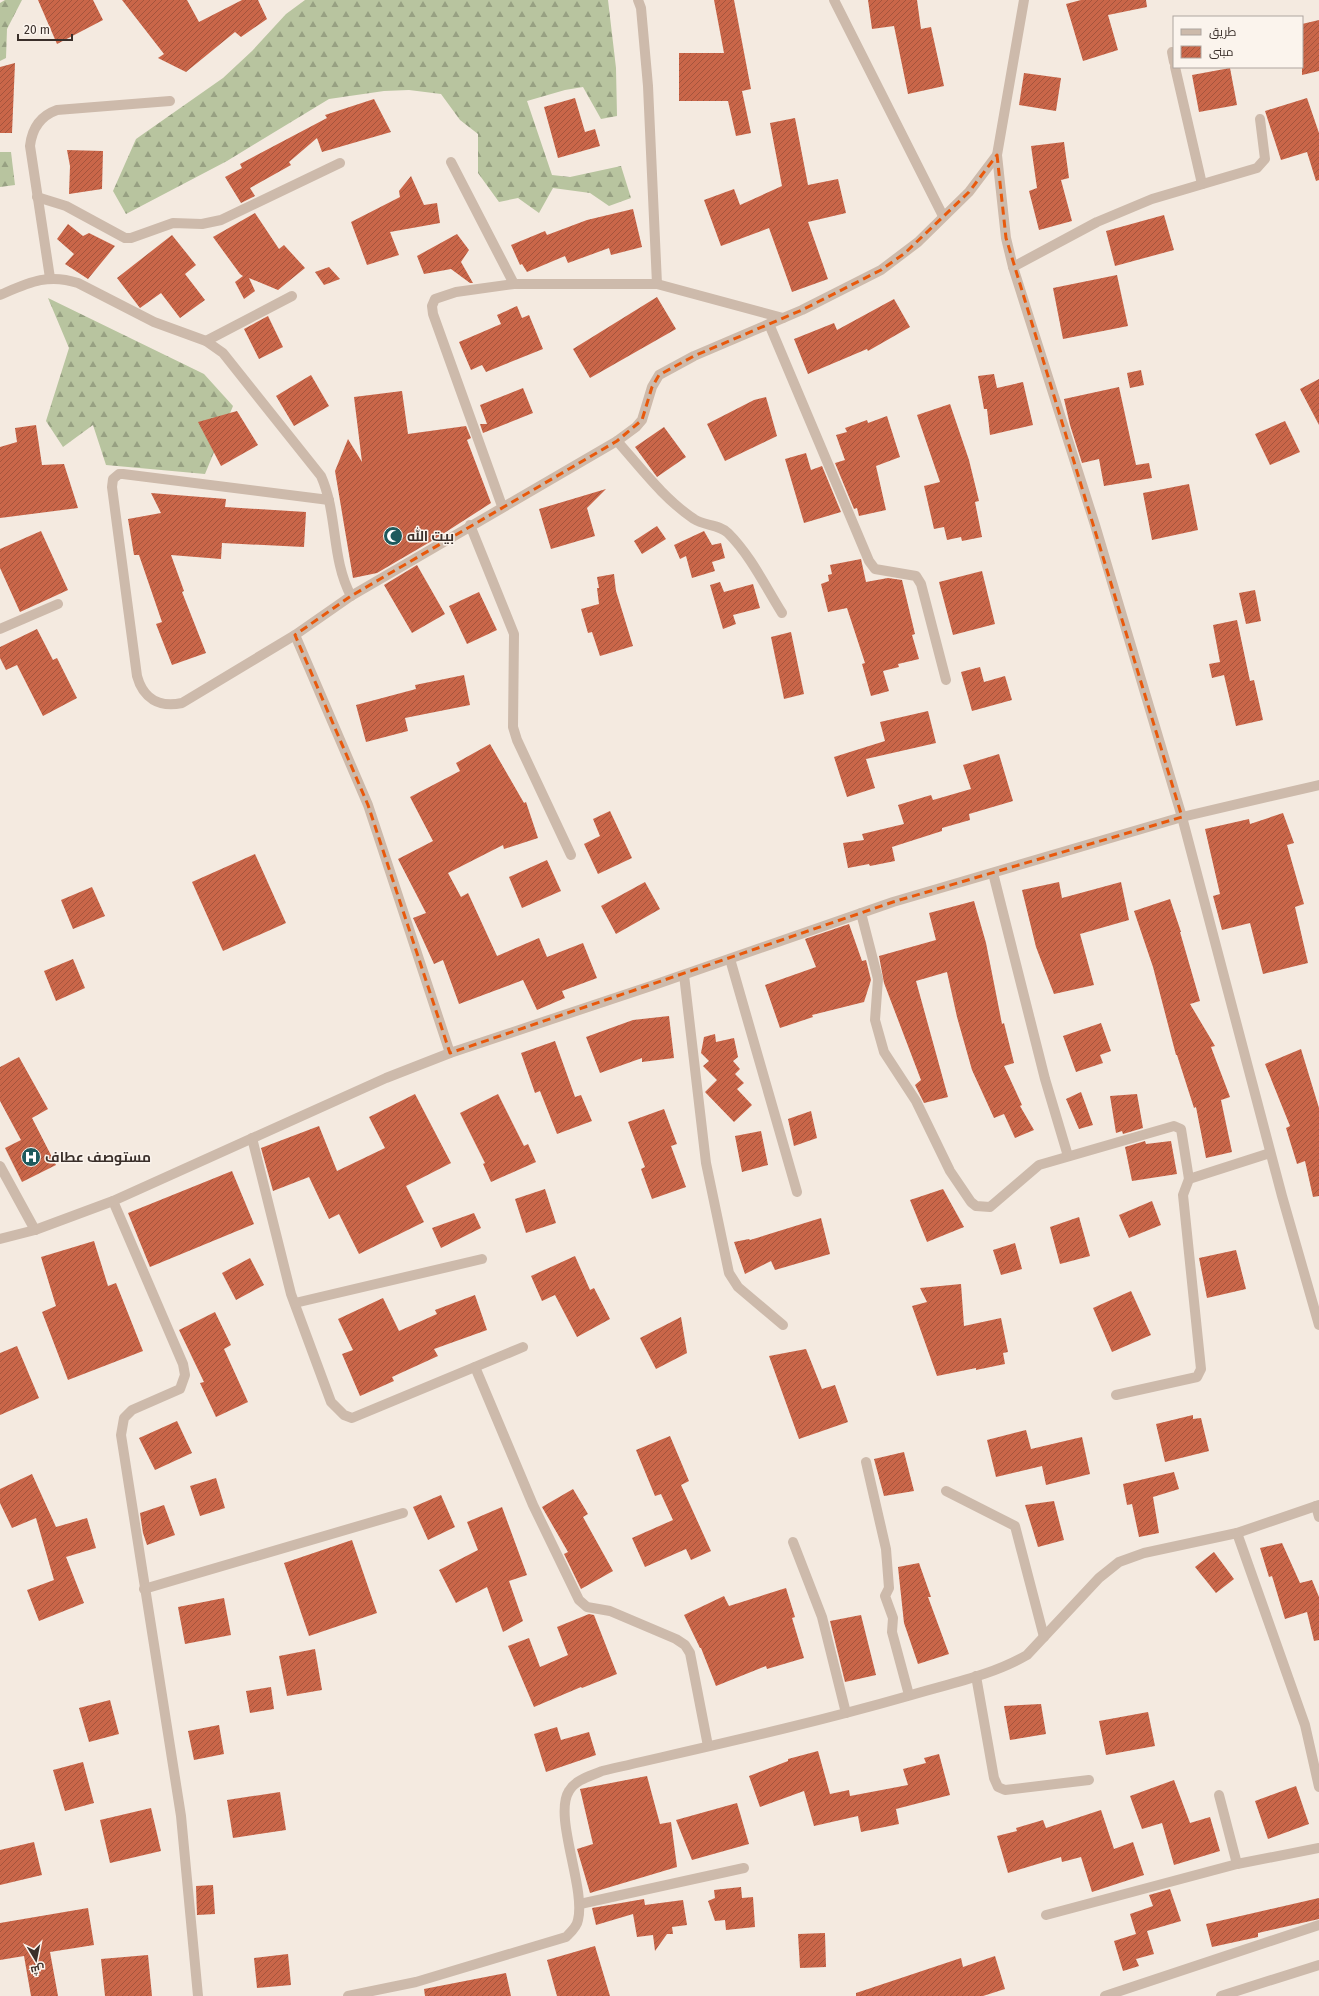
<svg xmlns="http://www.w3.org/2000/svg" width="1319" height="1996" font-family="'Fira Sans',Cairo,sans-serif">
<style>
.forest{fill:url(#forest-firs)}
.building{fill:url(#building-hatch)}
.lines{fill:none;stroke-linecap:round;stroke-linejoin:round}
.street{stroke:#cdbaab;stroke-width:10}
.marked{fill:none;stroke:#e8590c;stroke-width:3;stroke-dasharray:8 5;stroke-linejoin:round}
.labels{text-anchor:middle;stroke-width:3;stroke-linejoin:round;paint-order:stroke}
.poi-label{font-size:14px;font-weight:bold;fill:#3a2f2a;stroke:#fbf4ed;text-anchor:start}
</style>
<defs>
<pattern id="forest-firs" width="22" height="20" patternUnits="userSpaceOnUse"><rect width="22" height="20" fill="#b8c49f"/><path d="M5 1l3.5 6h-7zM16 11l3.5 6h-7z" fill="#97a082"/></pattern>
<pattern id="building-hatch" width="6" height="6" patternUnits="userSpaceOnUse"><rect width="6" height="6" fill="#c96649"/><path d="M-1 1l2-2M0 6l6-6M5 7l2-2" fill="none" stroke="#a4543d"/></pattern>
</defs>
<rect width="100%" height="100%" fill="#f4eae0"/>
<g class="forest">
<polygon points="5,0 22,0 7,29 6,58 0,61 0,3"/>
<polygon points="305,0 608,0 616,68 617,116 601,119 583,87 565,90 527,101 552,175 570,177 621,166 631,198 609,206 590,193 553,188 539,213 518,198 499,202 478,173 478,134 460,120 441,94 409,90 384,91 329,99 227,161 126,214 113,191 136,139 223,78 252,51 286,14"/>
<polygon points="0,152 11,152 15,185 0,187"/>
<polygon points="48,298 204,374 233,406 205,474 106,465 93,425 63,447 46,421 69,348"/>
</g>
<g class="building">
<polygon points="38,0 93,0 103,20 57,44"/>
<polygon points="122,0 187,0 199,22 242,0 258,0 267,19 241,37 235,32 186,72 158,58 164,54"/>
<polygon points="714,0 734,0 751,89 742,91 751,133 736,136 728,101 679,101 679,53 724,53"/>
<polygon points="868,0 917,0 921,29 931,27 944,86 908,94 894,26 872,29"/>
<polygon points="1081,0 1146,0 1147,7 1108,15 1118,50 1083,61 1066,4"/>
<polygon points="1319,20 1319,71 1302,75 1302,24"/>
<polygon points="15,63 12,133 0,133 0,67"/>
<polygon points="1230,68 1237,105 1199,112 1192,75"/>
<polygon points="1024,73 1061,78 1056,111 1019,105"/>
<polygon points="575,98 585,132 595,129 600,146 558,158 544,107"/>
<polygon points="1307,98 1319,133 1319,180 1316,181 1307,152 1281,160 1265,111"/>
<polygon points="374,99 391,132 322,152 317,138 289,162 291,165 250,188 255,196 241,203 225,177 242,168 240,164 327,118 325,115"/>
<polygon points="795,118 808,185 838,179 846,213 808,222 828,279 792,292 769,228 721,246 704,200 734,189 740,205 782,186 770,123"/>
<polygon points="1064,142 1069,178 1061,180 1072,221 1039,230 1029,191 1037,188 1031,146"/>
<polygon points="67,150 103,151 102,189 69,194 70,166"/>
<polygon points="411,176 424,205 437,203 440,223 390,232 399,255 367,265 351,222 400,197 399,191"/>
<polygon points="633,209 642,247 611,255 609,248 568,263 565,256 527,272 522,264 520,265 511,245 545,231 547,235 587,220"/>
<polygon points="255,213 279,249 284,245 305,268 278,290 249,278 255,291 244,299 235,282 243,276 240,274 213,237"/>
<polygon points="1164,215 1174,250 1115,266 1106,231"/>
<polygon points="68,224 83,236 89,233 115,246 88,279 65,264 74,254 57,239"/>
<polygon points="457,234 469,250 461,262 473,283 470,283 451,269 424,274 417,256"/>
<polygon points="172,235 196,265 185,274 205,300 180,318 161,293 140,308 117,278"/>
<polygon points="329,267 340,279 324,285 315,272"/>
<polygon points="1117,275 1128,326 1063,339 1053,288"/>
<polygon points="657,297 676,329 590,378 573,349"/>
<polygon points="894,299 910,327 868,351 867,349 808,374 794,339 834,323 837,330"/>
<polygon points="517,306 522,318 529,315 543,349 486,372 482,365 471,370 459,342 501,324 497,315"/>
<polygon points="268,316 283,347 259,359 244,329"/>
<polygon points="1141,370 1144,385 1130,388 1127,373"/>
<polygon points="994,374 997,388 1023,382 1033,425 990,435 987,409 984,409 978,376"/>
<polygon points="311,375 329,406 294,426 276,396"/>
<polygon points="1319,379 1319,425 1300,389"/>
<polygon points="1119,387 1136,465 1149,463 1152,478 1104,486 1099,459 1082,463 1070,425 1064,399"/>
<polygon points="523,388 533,413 483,433 480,424 487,424 480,405"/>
<polygon points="402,391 408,434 466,426 471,438 467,440 491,503 435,539 377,573 353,578 335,471 348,439 362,462 354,397"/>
<polygon points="766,397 777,436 725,461 707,424 754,400"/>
<polygon points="950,404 969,460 979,501 975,502 982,537 962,541 961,537 947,540 944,527 934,529 924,486 940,482 917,415"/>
<polygon points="237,411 258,445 221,466 198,422"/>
<polygon points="887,416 900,457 876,466 886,510 859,516 857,508 854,509 835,463 845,460 836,435 847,432 845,428 867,420 868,423"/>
<polygon points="1285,421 1300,452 1270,465 1255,434"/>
<polygon points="36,425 42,465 64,464 78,508 0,518 0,447 17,442 15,428"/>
<polygon points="664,427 686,457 657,477 635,447"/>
<polygon points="806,453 811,470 822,466 841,512 804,523 785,459"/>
<polygon points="1189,484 1198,530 1152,540 1143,493"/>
<polygon points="606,489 587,508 595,536 551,549 539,509"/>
<polygon points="151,493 226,499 225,507 306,512 304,547 222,543 221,559 171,555 184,591 182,592 206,653 172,665 156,624 162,622 139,555 134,555 128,519 161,513"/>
<polygon points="657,526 666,539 642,554 634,541"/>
<polygon points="41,531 68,590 20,612 0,568 0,549"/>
<polygon points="704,531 712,545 721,543 725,558 712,562 715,571 692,578 686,556 680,559 674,545"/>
<polygon points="861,559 866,582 888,578 902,580 915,634 912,635 919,659 898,664 899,667 883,671 889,691 871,696 862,664 865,663 847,608 828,612 821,584 829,581 828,575 832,574 830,565"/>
<polygon points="417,565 445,614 412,633 384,585"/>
<polygon points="982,571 995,624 953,635 939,582"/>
<polygon points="614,574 616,591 633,646 600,656 592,632 588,633 581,609 599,604 597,588 599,588 597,577"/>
<polygon points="720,582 724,592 753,584 760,608 733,615 736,624 723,629 710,585"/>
<polygon points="1255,590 1261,621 1246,624 1239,593"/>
<polygon points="479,592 497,630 467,644 449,606"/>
<polygon points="1237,620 1250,681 1254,680 1263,720 1236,726 1224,675 1212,678 1209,664 1220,662 1213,625"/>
<polygon points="37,629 53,660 57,658 77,698 43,716 17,665 6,670 0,658 0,647"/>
<polygon points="791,632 804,694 784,699 771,637"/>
<polygon points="980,667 984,682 1005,676 1012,700 972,711 961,672"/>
<polygon points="464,675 470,705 405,718 408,731 366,742 356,705 416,689 415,685"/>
<polygon points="928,711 936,743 866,759 875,788 847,797 834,757 885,741 880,722"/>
<polygon points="490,744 524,803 526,802 538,838 504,849 503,845 448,873 461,897 468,893 497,956 539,938 547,957 583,943 597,978 562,991 565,998 537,1010 523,980 459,1004 443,960 434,964 413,918 426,913 398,859 433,841 410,797 460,771 456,763"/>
<polygon points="999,754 1013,801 969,814 970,820 942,828 942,831 892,847 895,861 870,866 869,864 848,868 843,843 864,840 862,834 904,824 898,805 931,795 933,800 971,789 963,765"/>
<polygon points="610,811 632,858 598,874 584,844 600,836 593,819"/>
<polygon points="1283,813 1294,843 1287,845 1304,904 1295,907 1308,963 1263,974 1250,923 1222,930 1213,896 1220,894 1205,829 1249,819 1250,824"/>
<polygon points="255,854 286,923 223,951 192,882"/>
<polygon points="547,860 561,891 522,908 509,877"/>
<polygon points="645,882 660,909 616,934 601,906"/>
<polygon points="1059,882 1062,898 1121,882 1129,920 1080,934 1094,985 1054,994 1036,947 1022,890"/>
<polygon points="92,887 105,916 73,929 61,900"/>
<polygon points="1170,899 1181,932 1180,932 1200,1001 1190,1004 1215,1046 1211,1047 1230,1097 1221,1100 1232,1152 1206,1158 1196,1107 1194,1108 1177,1055 1176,1055 1153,967 1134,911"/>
<polygon points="974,901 986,943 1002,1024 1004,1023 1014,1063 1004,1066 1022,1105 1020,1106 1034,1130 1015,1138 1004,1114 994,1118 972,1070 957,1017 947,972 916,981 948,1097 924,1103 915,1085 921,1080 884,983 879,956 936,940 929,913"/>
<polygon points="849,924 862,961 866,960 871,980 864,1002 812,1015 813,1017 780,1028 765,985 816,967 805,939"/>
<polygon points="73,959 85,988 56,1001 44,971"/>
<polygon points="669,1016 674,1058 642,1062 642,1058 600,1073 586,1037 633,1020"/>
<polygon points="1101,1023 1111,1051 1100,1055 1103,1063 1076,1072 1063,1036"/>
<polygon points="715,1034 716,1042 734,1038 738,1057 733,1061 740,1069 735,1074 744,1083 737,1089 752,1105 734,1122 705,1092 717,1080 703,1066 709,1061 701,1053 704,1037"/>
<polygon points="555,1041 575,1097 581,1095 592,1121 557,1134 540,1091 535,1093 521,1053"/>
<polygon points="1301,1049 1319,1108 1319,1196 1313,1197 1305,1161 1297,1164 1286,1128 1290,1126 1265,1064"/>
<polygon points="19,1057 48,1109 32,1118 56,1165 22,1182 5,1148 21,1140 0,1101 0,1067"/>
<polygon points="1081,1092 1093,1125 1079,1129 1066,1099"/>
<polygon points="415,1094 451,1163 406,1186 424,1222 359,1254 339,1214 329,1219 309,1177 273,1191 261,1148 319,1126 337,1171 385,1148 369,1117"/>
<polygon points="498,1094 524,1146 528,1144 536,1162 491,1182 483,1164 485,1163 460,1113"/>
<polygon points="1137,1094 1143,1128 1123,1134 1122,1131 1116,1133 1110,1096"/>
<polygon points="664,1109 677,1144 671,1146 686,1187 652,1199 641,1169 645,1167 628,1122"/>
<polygon points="811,1111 817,1138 794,1146 788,1119"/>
<polygon points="761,1131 768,1165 742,1172 735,1136"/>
<polygon points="1145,1141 1146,1144 1171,1141 1177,1174 1132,1181 1125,1147"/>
<polygon points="232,1171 254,1224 150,1267 128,1213"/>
<polygon points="545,1189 556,1223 526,1233 515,1199"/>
<polygon points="943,1189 964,1227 927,1242 910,1200"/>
<polygon points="1152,1201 1161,1225 1129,1238 1119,1215"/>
<polygon points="474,1213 481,1228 441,1248 432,1228"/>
<polygon points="1079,1217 1090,1256 1060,1264 1050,1227"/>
<polygon points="821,1218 830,1254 775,1270 771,1261 745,1274 734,1242 749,1239 750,1240"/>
<polygon points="94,1241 108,1286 116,1283 143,1351 68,1380 42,1312 56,1306 41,1257"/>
<polygon points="1015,1243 1022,1269 1001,1275 993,1250"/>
<polygon points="1236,1250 1246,1289 1207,1298 1199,1258"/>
<polygon points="575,1256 590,1290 594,1288 610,1319 577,1337 555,1295 542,1301 531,1276"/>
<polygon points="250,1258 264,1285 236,1300 222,1273"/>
<polygon points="961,1284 964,1326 1001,1318 1008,1352 1003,1353 1005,1364 976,1370 976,1368 937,1376 912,1306 927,1302 920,1288"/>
<polygon points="1131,1291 1151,1335 1112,1352 1093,1308"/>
<polygon points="475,1295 487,1330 434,1349 438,1356 392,1377 394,1381 360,1396 342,1354 353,1350 338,1319 383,1298 399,1331 437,1314 435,1310"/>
<polygon points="215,1312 231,1345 224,1349 248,1402 216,1417 200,1383 204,1382 179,1330"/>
<polygon points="681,1317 687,1353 656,1369 640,1338"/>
<polygon points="17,1346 39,1398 0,1415 0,1353"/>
<polygon points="806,1349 822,1389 835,1385 848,1422 799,1439 769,1356"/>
<polygon points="1193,1415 1193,1419 1201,1418 1209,1451 1165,1462 1156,1424"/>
<polygon points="177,1421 192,1453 155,1470 139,1438"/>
<polygon points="1026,1430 1031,1449 1082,1437 1090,1474 1046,1485 1042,1466 996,1477 987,1440"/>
<polygon points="670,1436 689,1481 681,1485 711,1551 691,1560 686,1549 645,1567 632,1538 673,1520 661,1494 655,1496 636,1450"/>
<polygon points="904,1452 914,1491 884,1496 874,1459"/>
<polygon points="1174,1472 1179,1489 1153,1497 1159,1533 1139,1537 1132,1504 1127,1505 1123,1484"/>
<polygon points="32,1474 56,1527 87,1518 96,1548 66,1557 84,1603 39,1621 27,1590 54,1580 36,1518 12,1528 0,1503 0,1489"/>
<polygon points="216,1478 225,1508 200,1516 190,1486"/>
<polygon points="573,1489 588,1514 583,1517 613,1571 581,1589 564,1554 568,1552 542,1507"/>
<polygon points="441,1495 455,1527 428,1540 413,1507"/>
<polygon points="1054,1501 1064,1540 1038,1547 1025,1505"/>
<polygon points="164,1505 175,1535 147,1545 143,1533 140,1513"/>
<polygon points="502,1507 527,1575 509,1581 523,1621 503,1632 487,1587 456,1603 439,1570 478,1550 467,1522"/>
<polygon points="352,1540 377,1613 309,1636 284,1563"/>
<polygon points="1282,1543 1300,1583 1312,1580 1319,1597 1319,1640 1314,1641 1307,1612 1285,1619 1272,1576 1269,1577 1260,1548"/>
<polygon points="1214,1552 1234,1579 1216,1593 1195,1567"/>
<polygon points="919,1563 931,1597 928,1597 949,1654 918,1664 904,1623 898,1567"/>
<polygon points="786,1588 795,1617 792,1618 804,1658 767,1669 766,1666 716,1686 701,1648 700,1648 684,1615 724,1596 729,1606"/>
<polygon points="224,1598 231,1635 185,1644 178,1607"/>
<polygon points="589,1614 594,1615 617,1674 582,1688 581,1687 534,1707 508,1646 529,1638 540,1667 568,1655 557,1627"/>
<polygon points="861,1615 876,1675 845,1682 830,1621"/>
<polygon points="315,1649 322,1690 287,1696 279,1656"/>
<polygon points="271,1687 274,1709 250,1713 246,1691"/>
<polygon points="110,1700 119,1734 89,1742 79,1708"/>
<polygon points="1041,1704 1046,1734 1010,1740 1004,1706"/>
<polygon points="1148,1712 1155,1746 1106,1755 1099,1721"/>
<polygon points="219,1725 224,1754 194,1760 188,1731"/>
<polygon points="557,1727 561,1740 589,1732 596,1755 546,1772 534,1734"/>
<polygon points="818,1751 830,1794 849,1790 850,1796 908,1785 903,1769 926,1763 924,1758 939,1754 950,1795 896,1809 899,1824 861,1832 858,1816 814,1826 804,1791 760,1807 749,1776 788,1761 788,1759"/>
<polygon points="83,1762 94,1803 65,1811 53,1770"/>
<polygon points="647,1776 660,1824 671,1822 677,1867 590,1893 577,1849 593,1844 580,1789"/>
<polygon points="1174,1780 1190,1823 1210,1817 1220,1851 1174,1865 1162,1823 1142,1829 1130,1796"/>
<polygon points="1296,1786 1309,1824 1268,1839 1255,1801"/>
<polygon points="280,1792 286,1830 233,1838 227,1800"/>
<polygon points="737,1803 749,1844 692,1860 676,1820"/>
<polygon points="151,1808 161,1851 110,1863 100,1820"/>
<polygon points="1101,1810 1114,1849 1133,1842 1144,1875 1092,1892 1081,1857 1062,1862 1061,1857 1008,1873 997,1836 1017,1831 1016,1828 1043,1820 1046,1828"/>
<polygon points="34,1842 42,1875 0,1885 0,1850"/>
<polygon points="213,1885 215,1914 197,1915 196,1886"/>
<polygon points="741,1887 742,1898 753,1897 755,1927 726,1930 725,1920 715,1921 708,1901 715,1898 714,1890"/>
<polygon points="1170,1889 1181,1921 1147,1931 1154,1954 1136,1959 1139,1966 1123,1971 1114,1941 1136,1934 1130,1914 1153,1906 1149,1895"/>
<polygon points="1319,1898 1319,1919 1258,1933 1258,1937 1212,1947 1206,1924"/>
<polygon points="644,1899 645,1905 683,1900 687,1925 672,1927 673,1934 667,1934 655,1951 653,1935 637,1937 633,1914 596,1925 592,1908"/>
<polygon points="88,1908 94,1945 50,1952 58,1996 31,1996 24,1956 0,1960 0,1923"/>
<polygon points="825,1933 826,1967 800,1968 798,1934"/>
<polygon points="595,1946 610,1996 557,1996 547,1960"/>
<polygon points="288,1954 291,1985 257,1988 254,1958"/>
<polygon points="148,1955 152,1996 105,1996 101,1959"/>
<polygon points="995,1956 1005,1989 983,1996 856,1996 856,1993 961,1958 963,1967"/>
<polygon points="506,1973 511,1996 425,1996 424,1989"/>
</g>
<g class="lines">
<g class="street">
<polyline points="638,0 641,8 648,86 657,284"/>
<polyline points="834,0 943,216"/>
<polyline points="1172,52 1174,62"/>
<polyline points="1175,67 1202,184"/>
<polyline points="451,162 514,284"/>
<polyline points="37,197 66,206 125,238 131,238 173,223 202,224 221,220 340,163"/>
<polyline points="1013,267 1097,222 1152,199 1257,168 1265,159 1260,119"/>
<path d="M50,278l-20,-132c2,-18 10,-30 27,-36l113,-9"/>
<path d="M0,295c28,-12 47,-22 78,-12l76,39 52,19 17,12 98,123c17,38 10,83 30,120"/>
<polyline points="769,324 869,561 875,569 916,576 921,584 946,680"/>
<polyline points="206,341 292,296"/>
<path d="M617,441c24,27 47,58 77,78 10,7 25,5 34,14 23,23 37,53 54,80"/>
<path d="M329,500l-206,-26h-4l-6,5 -1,8 25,189c6,22 22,32 45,27l113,-68 56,-39 266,-155 19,-14 6,-7 10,-33 7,-12 35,-19 108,-46 79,-40 37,-28 51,-50 28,-37"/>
<polyline points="502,506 433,314 432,306 435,299 456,292 514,284 657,284 783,318"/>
<polyline points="470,525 514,634 513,727 517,740 571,855"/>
<polyline points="0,629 58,604"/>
<polyline points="295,635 368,805 450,1053"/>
<polyline points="1319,785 1182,817 1282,1196 1319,1325"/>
<polyline points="993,873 1045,1079 1068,1156"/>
<polyline points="861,913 878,979 875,1020 884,1052 916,1101 950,1171 971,1202 976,1206 990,1207 1039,1165 1174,1126 1181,1129 1189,1179 1270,1153"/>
<polyline points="730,959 797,1192"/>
<polyline points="684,975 706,1163 729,1273 738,1287 783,1325"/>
<polyline points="252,1138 291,1294 331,1402 344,1415 352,1418 523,1347"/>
<polyline points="0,1166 35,1230"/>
<polyline points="113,1201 183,1364 185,1375 180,1389 132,1410 124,1418 121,1435 181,1816 198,1996"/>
<polyline points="0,1239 35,1230 113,1201 386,1078 450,1053 651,986 893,902 1182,817 1095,525 1013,267 1006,238 997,155 1024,0"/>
<polyline points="295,1303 482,1259"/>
<polyline points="475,1367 533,1505 579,1600 587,1607 610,1611 676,1639 685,1645 690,1653 708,1746"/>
<polyline points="1116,1395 1197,1377 1201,1369 1183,1195 1189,1179"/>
<polyline points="866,1462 886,1549 889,1588 885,1596 893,1618 892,1632 909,1695"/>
<polyline points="946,1491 1015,1526 1044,1637"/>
<polyline points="1316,1506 1319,1517"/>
<polyline points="1237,1533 1305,1725 1319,1787"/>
<polyline points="793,1542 822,1617 846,1713"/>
<polyline points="144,1589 403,1513"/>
<polyline points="976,1676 994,1778 998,1787 1005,1790 1089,1780"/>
<polyline points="1219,1795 1237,1864"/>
<polyline points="580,1904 744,1868"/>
<polyline points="1046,1915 1237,1864 1319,1848"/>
<path d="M348,1996l68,-14 150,-45c4,-4 11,-10 12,-17 8,-32 -25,-104 -9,-129 7,-12 22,-15 33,-20 103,-24 205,-46 306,-75 39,-12 83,-20 119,-41l72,-77 20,-16 25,-9 93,-20 82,-28"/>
<polyline points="1105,1996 1319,1925"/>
<polyline points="1221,1996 1319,1965"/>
</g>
</g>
<path class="marked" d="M997,155l9,83 176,579 -289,85 -443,151 -82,-248 -73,-170 56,-39 266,-155 25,-21 10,-33 7,-12 35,-19 108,-46 79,-40 24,-17 64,-61z"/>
<defs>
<g id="mosque-disc" transform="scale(1)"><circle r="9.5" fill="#1e5a5d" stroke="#fbf4ed"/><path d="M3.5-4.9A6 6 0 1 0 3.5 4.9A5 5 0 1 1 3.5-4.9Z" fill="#fff"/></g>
<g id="hospital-disc" transform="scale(1)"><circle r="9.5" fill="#1e5a5d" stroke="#fbf4ed"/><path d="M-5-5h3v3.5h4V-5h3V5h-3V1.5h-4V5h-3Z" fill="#fff"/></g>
</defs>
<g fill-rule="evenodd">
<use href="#mosque-disc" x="393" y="536"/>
<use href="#hospital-disc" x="31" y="1157"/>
</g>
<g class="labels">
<g class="poi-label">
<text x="407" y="541">بيت الله</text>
<text x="45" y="1162">مستوصف عطاف</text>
</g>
</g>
<rect x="1173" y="16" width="130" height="52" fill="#fbf4ed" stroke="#aea59f"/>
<rect x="1181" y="29" width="20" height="6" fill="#cdbaab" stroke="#aea59f"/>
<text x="1209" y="36" font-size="12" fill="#3a2f2a">طريق</text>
<rect x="1181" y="46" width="20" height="12" fill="url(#building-hatch)" stroke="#aea59f"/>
<text x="1209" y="56" font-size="12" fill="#3a2f2a">مبنى</text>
<g transform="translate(36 1960) rotate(170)" stroke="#fbf4ed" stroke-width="3" paint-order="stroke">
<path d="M0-3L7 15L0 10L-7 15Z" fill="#3a2f2a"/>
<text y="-6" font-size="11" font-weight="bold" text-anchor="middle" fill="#3a2f2a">ش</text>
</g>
<path d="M18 34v6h54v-6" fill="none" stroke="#3a2f2a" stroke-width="2"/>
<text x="24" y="34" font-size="12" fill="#3a2f2a" stroke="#fbf4ed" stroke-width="3" paint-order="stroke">20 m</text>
</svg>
